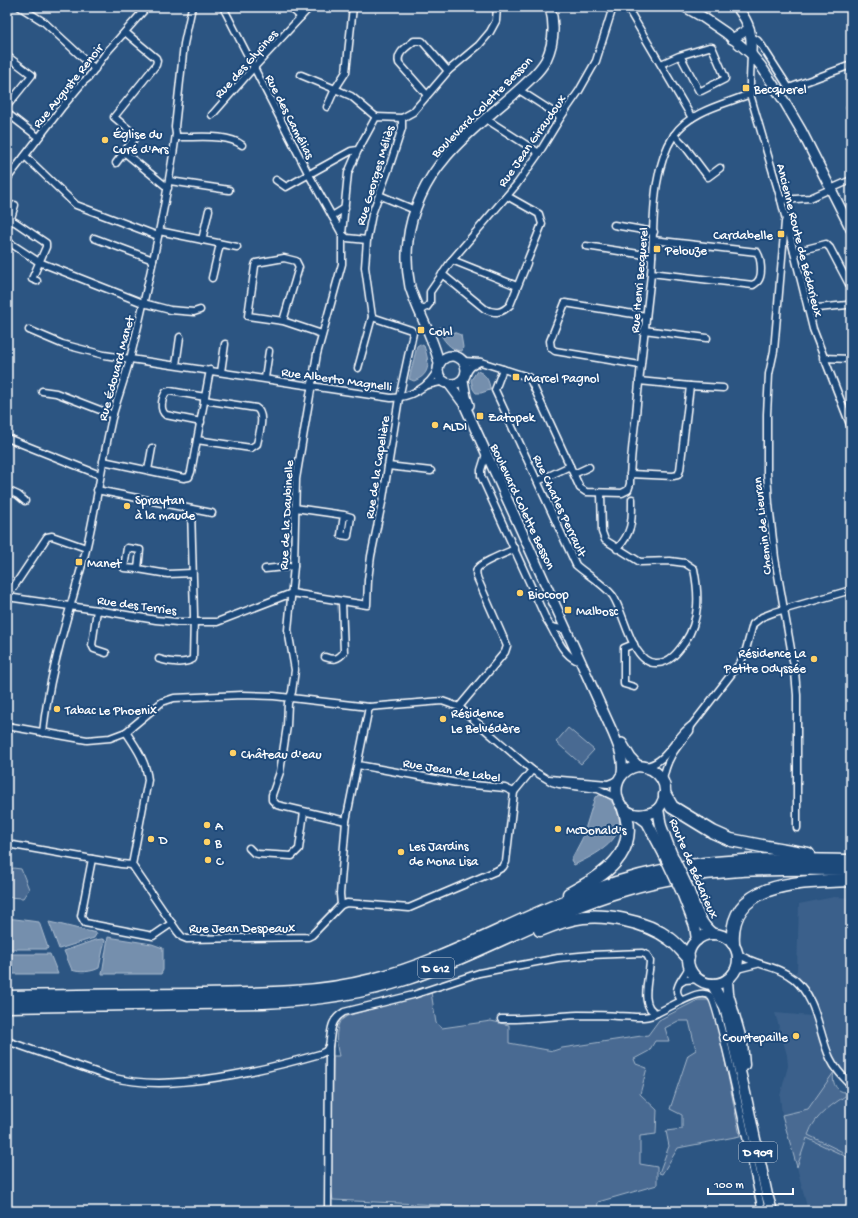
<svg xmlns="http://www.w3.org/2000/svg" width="858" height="1218" font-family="'Gochi Hand',sans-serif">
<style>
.built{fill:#3b618b}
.green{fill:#486b92;stroke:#a4b5c8}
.water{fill:#748fad;stroke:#acbcce}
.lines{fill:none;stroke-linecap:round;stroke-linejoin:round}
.street-casing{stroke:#fff;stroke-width:9}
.secondary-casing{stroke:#fff;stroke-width:12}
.primary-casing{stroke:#fff;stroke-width:13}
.highway-casing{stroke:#fff;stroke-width:15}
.street{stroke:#1f4a7a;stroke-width:6}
.secondary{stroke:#1f4a7a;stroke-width:9}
.primary{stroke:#1f4a7a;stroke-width:10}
.highway{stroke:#1f4a7a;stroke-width:12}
.primary-bridge-casing{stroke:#fff;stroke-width:13;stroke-linecap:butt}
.primary-bridge{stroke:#1f4a7a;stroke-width:10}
.poi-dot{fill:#ffd166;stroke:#1f4a7a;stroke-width:1.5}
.labels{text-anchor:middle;stroke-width:4;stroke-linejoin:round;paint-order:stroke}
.shield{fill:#1f4a7a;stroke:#bcc9d7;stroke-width:1}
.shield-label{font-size:12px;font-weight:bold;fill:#fff}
.street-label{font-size:13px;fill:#fff;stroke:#1f4a7a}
.poi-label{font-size:13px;fill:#fff;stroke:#1f4a7a;text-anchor:start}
</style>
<rect width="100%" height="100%" fill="#2c5582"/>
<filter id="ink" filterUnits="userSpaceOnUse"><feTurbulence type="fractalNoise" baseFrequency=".025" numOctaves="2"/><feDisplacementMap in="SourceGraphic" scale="8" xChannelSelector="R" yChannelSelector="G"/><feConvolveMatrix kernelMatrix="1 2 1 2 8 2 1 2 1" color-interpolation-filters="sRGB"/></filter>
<g filter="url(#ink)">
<g class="built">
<polygon points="834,897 851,898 851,1080 840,1067 834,1056 819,1009 811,994 806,985 793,974 797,971 799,904"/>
<polygon points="775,1013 811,1016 825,1056 834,1072 808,1109 782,1115 780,1096 788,1066 787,1055"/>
<polygon points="851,1092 851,1156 808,1135 816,1119 825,1110"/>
<polygon points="807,1137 851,1159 851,1211 808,1211 797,1167"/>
</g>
<g class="green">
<polygon points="568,728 594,750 581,764 556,742"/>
<polygon points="13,868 21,869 29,889 23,898 7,897 7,875"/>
<path d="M431,992l5,31 6,5 49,-7 18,4v18l44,8 9,-3 86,-13 11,-15 25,-13 14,-7h12l6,16 24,120 -62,12 -16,26 -3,-1 10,-27 -3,-15 16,-2v-14l-12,-6 18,-54 8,-5 -7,-29h-11l-13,7 4,13h-14l-6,10 -15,8 2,5 11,4 -7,26 17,16 -1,24 -16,2v28l17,3v18l-59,17 -1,8 -4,1h-90l1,-3 -171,-8 -2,-13 2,-131h6c-3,-12 -4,-24 1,-35l7,-5z"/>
<path d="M834,1072c-3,13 4,22 17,20 -17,12 -36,22 -43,43l43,21v3l-44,-21 -10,29 -15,-52 26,-6z"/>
</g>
<g class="water">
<path d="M440,327l21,8 2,12 -1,4c-11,0 -20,-12 -23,-21z"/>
<path d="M420,344l4,2c5,15 8,28 -10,35l-5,-2 8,-33z"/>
<path d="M477,371c8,2 13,10 13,19l-9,3h-5l-3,-4 -2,-9z"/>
<path d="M600,795c9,2 13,7 17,16 12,28 -22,44 -43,54l-3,-5 11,-21 13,-42z"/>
<polygon points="7,918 39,922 48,948 47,949 7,949"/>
<path d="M49,922c16,3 32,8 48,11l-3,5 -35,11z"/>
<polygon points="108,937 152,944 163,948 163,970 161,974 102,974"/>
<path d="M102,939l3,1 -6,28c-7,4 -20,5 -27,2l-8,-19 31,-11z"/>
<polygon points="7,954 50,954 58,974 7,974"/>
</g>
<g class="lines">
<g class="street-casing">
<g id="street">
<polyline points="20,7 44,22 95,69"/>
<polyline points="223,7 308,173 342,234 347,238 367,240"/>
<polyline points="290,7 301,17"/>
<polyline points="627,7 692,118"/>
<polyline points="752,37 757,40 762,46 789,88 851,65"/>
<polyline points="751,54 750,79 750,94 781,200 813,329 851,427"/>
<polyline points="7,56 32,75 7,106"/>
<polyline points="661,64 679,56 682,59 699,91 701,91 725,79 725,77 712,47 709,47 679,56"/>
<polyline points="301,75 335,89 351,96 376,117"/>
<polyline points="519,90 561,117"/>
<path d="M427,95l-28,-32c-3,-10 8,-16 15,-22h8l26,30"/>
<polyline points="851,104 850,108 851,112"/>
<polyline points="327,107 335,89 346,72 353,7"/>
<polyline points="7,113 38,137"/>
<polyline points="212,115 248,74 310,7"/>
<polyline points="486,119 539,153"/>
<polyline points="674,135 684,145 708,177 720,168"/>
<path d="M176,137c18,1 51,-4 66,8"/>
<polyline points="124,152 168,188"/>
<polyline points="25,156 76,205 158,236"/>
<polyline points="116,163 134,139 135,136 133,133 114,117 156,65 157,61 156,58 125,32"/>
<polyline points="7,179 63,106 83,82 88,78 106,53 147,7"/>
<polyline points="276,180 286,187 351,151 358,150"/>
<polyline points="170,181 229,190"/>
<polyline points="379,195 415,210"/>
<polyline points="507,196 539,214 542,224 528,259"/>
<polyline points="781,200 810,198 851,180"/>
<polyline points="332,216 345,208"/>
<polyline points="10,221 15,222 46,243 46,247 32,279 37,281"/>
<polyline points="785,222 774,351 769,374 767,414 767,473 769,504 775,558 795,672 797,695 797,828"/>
<polyline points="7,223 10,221 15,205"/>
<polyline points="614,225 654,232"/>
<polyline points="159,231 237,247"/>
<polyline points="94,238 153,260"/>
<polyline points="202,240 209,210"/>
<polyline points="7,241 39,262 143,303 170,310 194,312 200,310"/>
<polyline points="586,246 652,256"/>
<polyline points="794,252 826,244 830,248 851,288"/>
<polyline points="452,260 517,286"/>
<path d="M651,273l102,12c1,-1 4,-2 5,-4 5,-6 3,-23 -1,-29l-104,-12"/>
<path d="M442,274l43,35c10,5 17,4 25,-4l17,-42"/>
<polyline points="212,278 220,244"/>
<polyline points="808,309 847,305 851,302"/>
<polyline points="419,310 427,307 430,303 430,292 452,260 517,184 539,153 561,117 579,91 596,61 613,7"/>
<polyline points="283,321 248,316 255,266 256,263 284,258 296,261 299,267 283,321 322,334"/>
<path d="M29,330l33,14 42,11 287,43c18,0 39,-11 46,-28"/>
<polyline points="644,330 707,338"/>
<polyline points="823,358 851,359"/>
<path d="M463,361l18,1 47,15 2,2 50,109 6,4 36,1 6,-3 2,-6c0,-23 3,-46 6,-69 4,-47 10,-94 15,-141 4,-45 -2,-100 23,-139 16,-24 51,-31 76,-41"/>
<polyline points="176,365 180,337"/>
<polyline points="640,365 555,351 551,348 550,341 565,303 646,316"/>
<polyline points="358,368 372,317 365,267 367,240 372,214 389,168 402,128 402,118"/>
<path d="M503,369l-8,21 81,175c11,10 28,19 37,31 12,18 19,69 44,67 13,0 21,-11 28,-21 15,-22 14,-48 9,-73l-9,-6 -15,-2 -30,1 -35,-22 -3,-8 -1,-39"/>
<polyline points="221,372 225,344"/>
<polyline points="465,375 471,367 480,362"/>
<polyline points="265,378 269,351"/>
<polyline points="427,385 440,382 445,384"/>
<polyline points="690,386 723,388"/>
<polyline points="42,391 56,393 113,415"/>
<path d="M201,422l-35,-7c-7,-5 -4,-17 0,-23l4,-1 35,6"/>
<polyline points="7,438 100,475"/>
<path d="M197,440l54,8 6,-4c2,-10 9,-30 -1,-36l-52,-8"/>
<path d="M486,454l-5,16v6l65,143c10,14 14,33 30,41"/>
<polyline points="103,461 184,478 189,477 191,472 210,370"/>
<polyline points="388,466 431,471"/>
<polyline points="148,470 152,448"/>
<polyline points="574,474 589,467"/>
<polyline points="630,474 673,476 678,475 680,470 690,386 639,381"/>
<polyline points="538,481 570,466"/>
<polyline points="7,490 18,495 25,501"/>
<polyline points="97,490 212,513"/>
<polyline points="295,508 344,515 341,535 348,536 351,517 344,515"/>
<path d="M617,549c16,-17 15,-29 15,-50"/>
<polyline points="138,569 124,568 127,548 140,550 138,569 168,574 192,573"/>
<polyline points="265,569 294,566"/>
<polyline points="7,597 97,610 156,620 177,622 217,622 292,593 367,605 368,580 371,556 383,498 399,398 413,333 411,330 372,317"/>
<polyline points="7,597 47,537 52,536 86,548"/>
<polyline points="97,610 92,645 94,649 106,653"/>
<polyline points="552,627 561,629"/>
<polyline points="634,644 624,648 624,684 634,687"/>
<path d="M325,657c8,3 13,3 19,-5l-2,-50"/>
<path d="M159,659c10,3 24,6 34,0l1,-44 -3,-106"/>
<path d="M459,707l46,-55 2,-6 -28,-64c-2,-4 -4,-8 -2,-13 4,-7 29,-16 38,-20"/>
<polyline points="7,726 87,740 110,738 126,732 162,702 174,698 242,695 274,696 369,707 442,701 459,707 532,770 552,782 559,784 598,789 617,798"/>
<path d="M126,732c10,15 20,29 22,48l-16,85 45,66 5,6 5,2 121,-2 4,-2 29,-30 6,-2 62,5 87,-37 7,-4 3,-5 8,-70"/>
<path d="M43,733c6,-63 27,-122 43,-183 11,-45 16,-91 27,-136 6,-20 13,-39 18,-59 18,-73 35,-147 45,-221l-1,-7 9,-83 8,-37"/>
<polyline points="358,765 463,784 505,788 514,792 532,770"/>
<path d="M645,766c22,-2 30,-30 47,-41l48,-62 5,-10 8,-29 9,-7 13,-5 76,-22"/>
<polyline points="549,779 608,784 613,782 618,779"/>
<path d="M663,780c4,-23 13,-32 27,-49l1,-5"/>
<polyline points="346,821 277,805 272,800 272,795 280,772 287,726 288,703 292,692 295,670 288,630 294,566 296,479 317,354 342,264 342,234 348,173 358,150 376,117 402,118 413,112 448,71 479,45 490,32 496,21 497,7"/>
<polyline points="7,844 121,864 132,865"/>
<polyline points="249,848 254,853 258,854 292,856 299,849 304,812"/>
<polyline points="92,859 81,916 85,923 153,936 172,923"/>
<polyline points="341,905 340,894 346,821 369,707"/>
<path d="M738,954c18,12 39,11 56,25 24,21 24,53 36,79 5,11 13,19 21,27"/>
<polyline points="737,969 757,964"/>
<polyline points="680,983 685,980 698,979"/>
<path d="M681,1001c7,-3 21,-11 29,-5 9,6 46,190 52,215"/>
<path d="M501,1019c26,1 51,-3 77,-4 13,0 27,0 40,1 14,0 27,4 39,-3"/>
<path d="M7,1041l103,36c16,4 32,6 49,6 51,-1 112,-15 161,-29l6,-3 3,-5"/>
<path d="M328,1211l1,-165c3,-15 0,-25 15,-34l69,-17 66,-22 79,-15 32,-3 52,-2 5,2 3,6c0,13 -12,47 7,52l24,-12c-1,-3 -4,-7 -4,-10 0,-9 10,-17 12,-25"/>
</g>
</g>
<g class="secondary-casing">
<g id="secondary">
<polyline points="685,7 701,16 726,33 751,54 761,66 784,101 801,130 851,229"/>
<path d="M737,7c13,17 15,26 14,47"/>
<polyline points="732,39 749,29"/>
<circle cx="452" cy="370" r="14"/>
<path d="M439,363c-6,-27 -21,-50 -29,-76 -3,-15 -4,-31 -2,-46 3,-30 18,-61 38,-84 19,-23 44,-42 67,-62 11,-10 25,-21 33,-35 8,-17 9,-35 4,-53"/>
<polyline points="463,380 466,397 469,405"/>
<path d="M450,385l14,19 149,329c6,14 11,26 9,41"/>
<polyline points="622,743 631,758 638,766"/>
</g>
</g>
<g class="primary-casing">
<g id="primary">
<path d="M638,766c21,1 34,20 23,39 -3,6 -8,8 -15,9 -33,7 -42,-41 -8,-48z"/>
<polyline points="658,809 661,826 671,853"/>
<polyline points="639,816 647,822 664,854"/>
<path d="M688,889c6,15 11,35 25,45"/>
<polyline points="681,890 695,926 697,940"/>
<circle cx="713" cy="959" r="25"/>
<polyline points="727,980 728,994 742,1043 744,1065"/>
<polyline points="712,984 725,1007 745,1093 767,1195 772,1211"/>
</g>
</g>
<g class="highway-casing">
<g id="highway">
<polyline points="665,795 672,807 713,832 731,840 767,847 808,854"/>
<path d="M569,894c35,-19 71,-40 55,-85"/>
<path d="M540,930c11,-4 21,-9 32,-11 30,-7 74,2 98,20 7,5 12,12 18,18"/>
<path d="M733,943c-5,-64 74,-61 118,-63"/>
<path d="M7,997c62,-1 125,-2 187,-2 59,-1 120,0 178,-15 77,-19 147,-63 221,-89 32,-12 64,-20 97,-25 53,-8 108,-6 161,-5"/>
<path d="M7,1006l256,-4c49,-2 97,-8 145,-24 74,-25 142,-67 218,-89 74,-22 149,-21 225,-20"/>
</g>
</g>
<use href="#street" class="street"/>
<use href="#secondary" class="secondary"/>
<use href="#primary" class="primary"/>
<use href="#highway" class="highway"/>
<g class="primary-bridge-casing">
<g id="primary-bridge">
<polyline points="671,853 688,889"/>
<polyline points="664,854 681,890"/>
</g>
</g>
<use href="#primary-bridge" class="primary-bridge"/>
</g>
</g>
<g class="poi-dot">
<rect x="742" y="84" width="8" height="8" rx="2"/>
<circle cx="105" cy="140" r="4"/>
<rect x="777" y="230" width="8" height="8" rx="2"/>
<rect x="653" y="245" width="8" height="8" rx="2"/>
<rect x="417" y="326" width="8" height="8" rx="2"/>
<rect x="512" y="373" width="8" height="8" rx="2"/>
<rect x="476" y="412" width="8" height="8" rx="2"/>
<circle cx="435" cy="425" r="4"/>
<circle cx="127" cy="506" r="4"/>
<rect x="75" y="558" width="8" height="8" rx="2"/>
<circle cx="520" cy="593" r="4"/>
<rect x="564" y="606" width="8" height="8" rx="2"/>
<circle cx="814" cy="659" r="4"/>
<circle cx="57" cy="709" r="4"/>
<circle cx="443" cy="719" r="4"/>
<circle cx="233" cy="753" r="4"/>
<circle cx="207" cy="825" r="4"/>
<circle cx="558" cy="829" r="4"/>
<circle cx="151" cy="839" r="4"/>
<circle cx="207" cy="842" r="4"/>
<circle cx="401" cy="852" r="4"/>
<circle cx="208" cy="860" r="4"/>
<circle cx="796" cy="1036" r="4"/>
</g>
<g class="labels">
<g class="shield">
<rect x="418" y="958" width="36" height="20" rx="3"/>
<rect x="739" y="1142" width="38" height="20" rx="3"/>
</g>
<g class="shield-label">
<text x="436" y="972">D 612</text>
<text x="758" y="1156">D 909</text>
</g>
<g class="street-label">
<text transform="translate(245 63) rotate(-48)" y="5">Rue des Glycines</text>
<text transform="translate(67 85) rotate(-51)" y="5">Rue Auguste Renoir</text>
<text transform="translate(481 106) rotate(-45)" y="5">Boulevard Colette Besson</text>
<text transform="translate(291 116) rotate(63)" y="5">Rue des Camélias</text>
<text transform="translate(531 140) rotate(-55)" y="5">Rue Jean Giraudoux</text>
<text transform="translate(374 175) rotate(-73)" y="5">Rue Georges Méliès</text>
<text transform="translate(801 240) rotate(76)" y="5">Ancienne Route de Bédarieux</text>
<text transform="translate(638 280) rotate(-85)" y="5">Rue Henri Becquerel</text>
<text transform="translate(115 368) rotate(-75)" y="5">Rue Édouard Manet</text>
<text transform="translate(337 378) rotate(8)" y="5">Rue Alberto Magnelli</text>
<text transform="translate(376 467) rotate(-81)" y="5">Rue de la Capelière</text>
<text transform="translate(561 505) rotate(65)" y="5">Rue Charles Perrault</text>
<text transform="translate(524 506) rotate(65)" y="5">Boulevard Colette Besson</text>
<text transform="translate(285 515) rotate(-87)" y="5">Rue de la Daubinelle</text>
<text transform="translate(761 526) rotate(-96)" y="5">Chemin de Lieuran</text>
<text transform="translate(137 604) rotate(8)" y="5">Rue des Terries</text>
<text transform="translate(452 769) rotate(9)" y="5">Rue Jean de Label</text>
<text transform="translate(695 868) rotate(67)" y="5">Route de Bédarieux</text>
<text x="242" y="932">Rue Jean Despeaux</text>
</g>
<g class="poi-label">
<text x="754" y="93">Becquerel</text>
<text x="113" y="138">Église du<tspan x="113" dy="15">Curé d'Ars</tspan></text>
<text x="773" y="239" text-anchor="end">Cardabelle</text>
<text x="665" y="254">Pelouze</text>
<text x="429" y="335">Cohl</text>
<text x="524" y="382">Marcel Pagnol</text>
<text x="488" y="421">Zatopek</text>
<text x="443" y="430">ALDI</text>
<text x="135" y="504">Spraytan<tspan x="135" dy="15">à la maude</tspan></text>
<text x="87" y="567">Manet</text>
<text x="528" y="598">Biocoop</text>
<text x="576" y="615">Malbosc</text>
<text x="806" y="657" text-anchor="end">Résidence La<tspan x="806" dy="15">Petite Odyssée</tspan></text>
<text x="65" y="714">Tabac Le Phoenix</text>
<text x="451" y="717">Résidence<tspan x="451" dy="15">Le Belvédère</tspan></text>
<text x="241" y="758">Château d'eau</text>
<text x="215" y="830">A</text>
<text x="566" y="834">McDonald's</text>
<text x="159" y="844">D</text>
<text x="215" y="847">B</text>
<text x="409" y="850">Les Jardins<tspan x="409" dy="15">de Mona Lisa</tspan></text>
<text x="216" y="865">C</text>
<text x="788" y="1041" text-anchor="end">Courtepaille</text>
</g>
</g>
<rect width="858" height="1218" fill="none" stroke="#1f4a7a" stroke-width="24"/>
<rect x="12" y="12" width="834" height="1194" fill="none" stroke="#fff" stroke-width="1.5" filter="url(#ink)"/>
<path d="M708 1188v6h85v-6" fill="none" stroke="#ffffff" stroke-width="2"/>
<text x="714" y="1188" font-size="12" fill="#ffffff" stroke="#1f4a7a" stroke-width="3" paint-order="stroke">100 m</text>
</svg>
